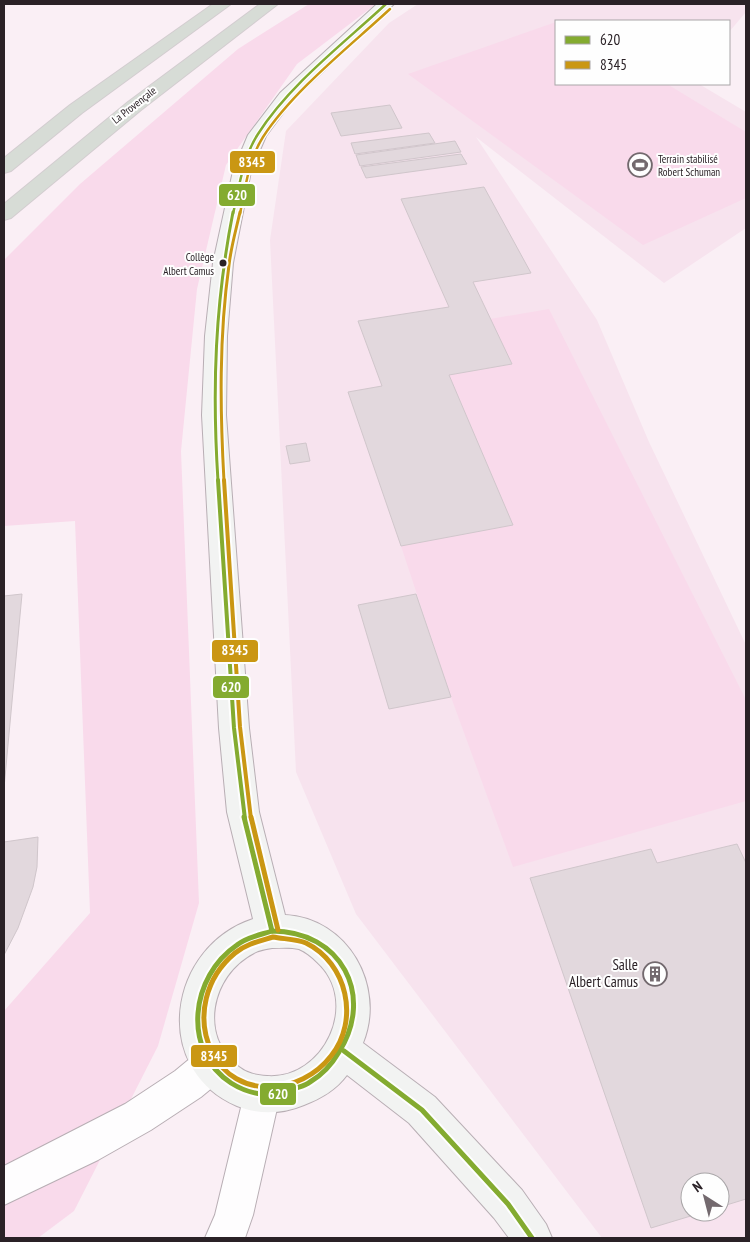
<svg xmlns="http://www.w3.org/2000/svg" width="750" height="1242" font-family="'PT Sans Narrow',sans-serif">
<style>
.built{fill:#f7e3ee;fill-rule:evenodd}
.green{fill:#f9daeb}
.building{fill:#e2d8dd;stroke:#d0c6cb}
.lines{fill:none;stroke-linecap:round;stroke-linejoin:round}
.street-casing{stroke:#b8aeb4;stroke-width:2}
.secondary-casing{stroke:#b8aeb4;stroke-width:2}
.highway-casing{stroke:#d3cdd0;stroke-width:2}
.street{fill:#fefdfe;fill-rule:evenodd}
.secondary{fill:#f2f3f2;fill-rule:evenodd}
.highway{fill:#d7dcd6;fill-rule:evenodd}
.bus-1-far3-casing{stroke:#fefefe;stroke-width:5}
.bus-1-far2-casing{stroke:#fefefe;stroke-width:6}
.bus-1-far1-casing{stroke:#fefefe;stroke-width:8}
.bus-1-casing{stroke:#fefefe;stroke-width:9}
.bus-2-far3-casing{stroke:#fefefe;stroke-width:5}
.bus-2-far2-casing{stroke:#fefefe;stroke-width:6}
.bus-2-far1-casing{stroke:#fefefe;stroke-width:8}
.bus-2-casing{stroke:#fefefe;stroke-width:9}
.bus-1-far3{stroke:#84ab30;stroke-width:2.5}
.bus-1-far2{stroke:#84ab30;stroke-width:3}
.bus-1-far1{stroke:#84ab30;stroke-width:4}
.bus-1{stroke:#84ab30;stroke-width:5}
.bus-2-far3{stroke:#ca9713;stroke-width:2.5}
.bus-2-far2{stroke:#ca9713;stroke-width:3}
.bus-2-far1{stroke:#ca9713;stroke-width:4}
.bus-2{stroke:#ca9713;stroke-width:5}
.bus-dot{fill:#2a2126;stroke:#fefefe;stroke-width:2}
.labels{text-anchor:middle;stroke-width:4;stroke-linejoin:round;paint-order:stroke}
.far-street-label{font-size:11px;fill:#2a2126;stroke:#fefefe}
.far-poi-label{font-size:11px;fill:#2a2126;stroke:#fefefe;text-anchor:start}
.bus-label{font-size:11px;fill:#2a2126;stroke:#fefefe;text-anchor:end}
.near-poi-label{font-size:15px;fill:#2a2126;stroke:#fefefe;text-anchor:end}
.line-badge{stroke:#fefefe;stroke-width:2}
.badge-label{font-size:14px;text-anchor:middle;font-weight:bold;fill:#fff}
</style>
<rect width="100%" height="100%" fill="#faeff5"/>
<path class="built" d="M418,4h328v8l-17,20v-11h-173v63h143l47,28v116l-82,55 -188,-146 121,183 52,122 97,203v593h-144l-246,-324 -60,-142 -26,-532 16,-109 103,-108zM690,1182h30v30h-30z"/>
<g class="green">
<polygon points="309,4 376,4 297,64 226,165 197,289 181,451 199,903 158,1046 74,1211 38,1238 4,1238 4,1011 90,913 75,521 4,526 4,260 80,184 238,49"/>
<polygon points="556,22 556,84 667,84 746,132 746,198 643,245 408,74"/>
<polygon points="549,309 746,700 746,801 513,867 451,697 401,546 513,525 449,375 512,364 490,319"/>
</g>
<g class="building">
<polygon points="390,105 402,128 341,136 331,113"/>
<polygon points="429,133 435,143 355,154 351,143"/>
<polygon points="455,141 461,152 360,166 356,155"/>
<polygon points="461,154 467,164 366,178 361,167"/>
<polygon points="484,187 531,273 473,282 512,364 449,375 513,525 401,546 348,392 382,386 358,321 449,307 401,199"/>
<polygon points="306,443 310,461 290,464 286,446"/>
<polygon points="22,594 4,788 4,596"/>
<polygon points="416,594 451,697 389,709 358,605"/>
<polygon points="38,837 37,867 33,887 18,928 4,955 4,842"/>
<polygon points="737,844 746,863 746,1199 720,1207 720,1182 690,1182 690,1212 704,1212 651,1228 530,878 651,849 657,863"/>
</g>
<g class="lines">
<g class="street-casing">
<g id="street">
<polygon points="211,1047 224,1052 229,1065 224,1078 201,1097 151,1130 98,1160 4,1205 4,1166 125,1104 175,1071 198,1052"/>
<polygon points="262,1077 275,1082 280,1095 253,1215 245,1238 205,1238 215,1215 244,1095 249,1082"/>
</g>
</g>
<g class="secondary-casing">
<path id="secondary" d="M377,4h17l-102,97 -26,35 -15,35 -18,92 -6,73 -1,79 23,313 10,84 26,103c63,3 101,71 78,128l72,54 87,93 24,34 6,14h-43l-15,-20 -85,-95 -62,-48c-11,15 -27,24 -43,30 -22,9 -45,10 -67,1 -87,-37 -69,-159 16,-187l-26,-107 -8,-84 -17,-313 3,-79 8,-73 20,-92 15,-36 32,-42zM272,948c9,0 18,-1 27,1 7,3 13,8 18,13 44,40 7,118 -50,114 -11,-1 -19,-2 -28,-9 -41,-30 -28,-92 15,-114 5,-3 12,-4 18,-5z"/>
</g>
<g class="highway-casing">
<g id="highway">
<polygon points="213,4 231,4 82,113 11,171 4,173 4,158 70,105"/>
<polygon points="260,4 278,4 141,110 11,218 4,220 4,204 128,102"/>
</g>
</g>
<use href="#street" class="street"/>
<use href="#secondary" class="secondary"/>
<use href="#highway" class="highway"/>
<g class="bus-1-far3-casing">
<path id="bus-1-far3" d="M233,214c6,-27 10,-57 25,-80 31,-49 86,-91 128,-130"/>
</g>
<g class="bus-1-far2-casing">
<path id="bus-1-far2" d="M218,481c-6,-93 -3,-177 15,-269"/>
</g>
<g class="bus-1-far1-casing">
<polyline id="bus-1-far1" points="218,480 234,728 245,819"/>
</g>
<g class="bus-1-casing">
<g id="bus-1">
<polyline points="244,817 272,931"/>
<path d="M272,931c69,0 103,64 67,121 -7,12 -17,23 -29,30 -5,4 -12,5 -17,7 -21,9 -43,6 -62,-6 -50,-33 -40,-107 6,-138 10,-8 23,-10 35,-14z"/>
<polyline points="344,1051 422,1110 508,1204 532,1238"/>
</g>
</g>
<g class="bus-2-far3-casing">
<path id="bus-2-far3" d="M240,214c5,-26 9,-55 23,-77 30,-46 86,-90 127,-128"/>
</g>
<g class="bus-2-far2-casing">
<path id="bus-2-far2" d="M224,481c-4,-72 -5,-144 5,-216 2,-18 7,-35 11,-53"/>
</g>
<g class="bus-2-far1-casing">
<polyline id="bus-2-far1" points="224,480 240,727 251,819"/>
</g>
<g class="bus-2-casing">
<g id="bus-2">
<polyline points="251,817 278,930"/>
<path d="M273,937c10,2 24,2 33,6 41,20 54,77 25,113 -30,39 -95,45 -119,-4 -17,-35 -6,-75 23,-99 11,-9 25,-12 38,-16z"/>
</g>
</g>
<use href="#bus-1-far3" class="bus-1-far3"/>
<use href="#bus-1-far2" class="bus-1-far2"/>
<use href="#bus-1-far1" class="bus-1-far1"/>
<use href="#bus-1" class="bus-1"/>
<use href="#bus-2-far3" class="bus-2-far3"/>
<use href="#bus-2-far2" class="bus-2-far2"/>
<use href="#bus-2-far1" class="bus-2-far1"/>
<use href="#bus-2" class="bus-2"/>
</g>
<defs>
<g id="stadium-ring" transform="scale(1.25)"><circle r="9.5" fill="#fefefe" stroke="#73696e" stroke-width="1.5"/><path d="M0-5a6.5 5 0 1 0 0 10a6.5 5 0 1 0 0-10ZM-3.5-1.8h7v3.6h-7Z" fill="#73696e"/></g>
<g id="building-ring" transform="scale(1.25)"><circle r="9.5" fill="#fefefe" stroke="#73696e" stroke-width="1.5"/><path d="M-4-6H4V6H1V3H-1V6H-4ZM-2.5-4.3h1.7v1.8h-1.7ZM.8-4.3h1.7v1.8H.8ZM-2.5-1h1.7V.8h-1.7ZM.8-1h1.7V.8H.8Z" fill="#73696e"/></g>
</defs>
<g fill-rule="evenodd">
<use href="#stadium-ring" x="640" y="165"/>
<use href="#building-ring" x="655" y="974"/>
</g>
<circle class="bus-dot" cx="223" cy="263" r="4.5"/>
<g class="labels">
<g class="far-street-label">
<text transform="translate(134 105) rotate(-38)" y="4">La Provençale</text>
</g>
<g class="far-poi-label">
<text x="658" y="163">Terrain stabilisé<tspan x="658" dy="13">Robert Schuman</tspan></text>
</g>
<g class="bus-label">
<text x="214" y="261">Collège<tspan x="214" dy="14">Albert Camus</tspan></text>
</g>
<g class="near-poi-label">
<text x="638" y="970">Salle<tspan x="638" dy="17">Albert Camus</tspan></text>
</g>
</g>
<g class="line-badge">
<rect x="229" y="150" width="47" height="24" rx="5" fill="#ca9713"/>
<rect x="218" y="183" width="38" height="24" rx="5" fill="#84ab30"/>
<rect x="211" y="639" width="48" height="24" rx="5" fill="#ca9713"/>
<rect x="212" y="675" width="38" height="24" rx="5" fill="#84ab30"/>
<rect x="190" y="1044" width="48" height="24" rx="5" fill="#ca9713"/>
<rect x="259" y="1082" width="38" height="24" rx="5" fill="#84ab30"/>
</g>
<g class="badge-label">
<text x="252" y="167">8345</text>
<text x="237" y="200">620</text>
<text x="235" y="655">8345</text>
<text x="231" y="692">620</text>
<text x="214" y="1061">8345</text>
<text x="278" y="1099">620</text>
</g>
<rect width="750" height="1242" fill="none" stroke="#2a2126" stroke-width="10"/>
<rect x="555" y="20" width="175" height="65" fill="#fefefe" stroke="#a9a6a8"/>
<rect x="565" y="36" width="25" height="8" fill="#84ab30" stroke="#a9a6a8"/>
<text x="600" y="45" font-size="15" fill="#2a2126">620</text>
<rect x="565" y="61" width="25" height="8" fill="#ca9713" stroke="#a9a6a8"/>
<text x="600" y="70" font-size="15" fill="#2a2126">8345</text>
<g transform="translate(705 1197) rotate(324)"><circle r="24" fill="#fefefe" stroke="#a9a6a8"/>
<path d="M0-4L9 19L0 12L-9 19Z" fill="#73696e"/>
<text y="-8" font-size="14" font-weight="bold" text-anchor="middle" fill="#2a2126">N</text>
</g>
</svg>
